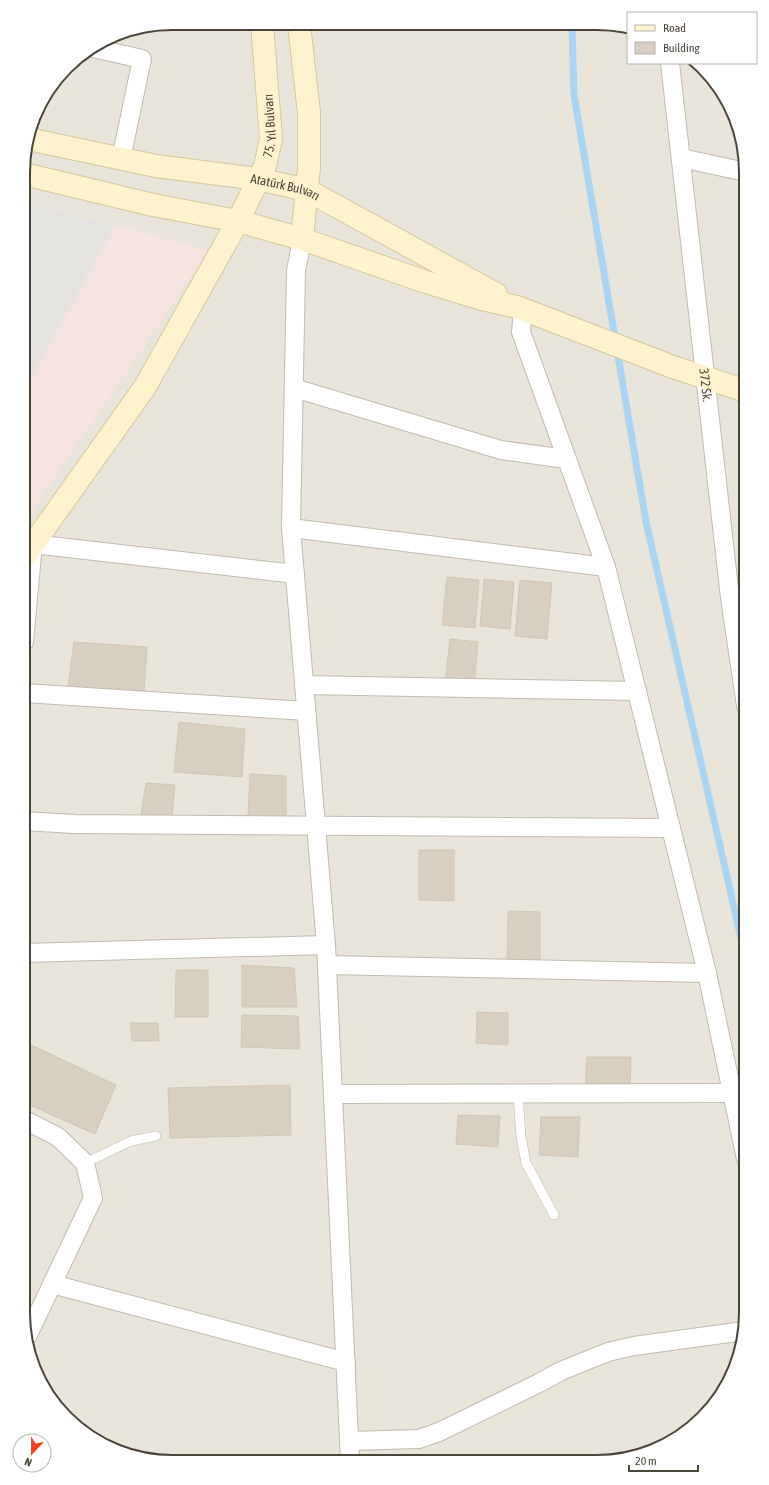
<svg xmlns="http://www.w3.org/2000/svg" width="769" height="1485" font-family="'Asap Condensed',sans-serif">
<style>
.residential{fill:#eae5da}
.medical{fill:#f6e3e0}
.parking{fill:#e5e3e0}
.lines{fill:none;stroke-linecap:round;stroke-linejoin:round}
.stream{stroke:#a9d4f2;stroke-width:7}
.building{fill:#d8cfc1;stroke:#d3c7b4}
.lane-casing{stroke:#c2bbae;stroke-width:10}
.street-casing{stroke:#c2bbae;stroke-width:20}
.secondary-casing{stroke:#d6c79b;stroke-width:24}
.lane{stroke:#fff;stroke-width:9}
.street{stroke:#fff;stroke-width:18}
.secondary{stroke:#fff3cd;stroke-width:22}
.labels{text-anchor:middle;stroke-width:3.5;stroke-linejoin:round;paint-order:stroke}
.street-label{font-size:13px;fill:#4b4439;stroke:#fff}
.rim{fill:none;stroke:#4b4439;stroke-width:2}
</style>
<rect width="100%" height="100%" fill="#f6f3ec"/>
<polygon class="residential" points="172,23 626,26 628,26 628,63 698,63 721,89 738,124 746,172 746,1323 735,1370 715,1404 680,1437 645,1454 597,1462 152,1461 106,1447 74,1425 48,1396 31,1361 23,1313 24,153 38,106 74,60 115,34"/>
<polygon class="medical" points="24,202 209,250 24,523"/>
<polygon class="parking" points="24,202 115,226 24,390"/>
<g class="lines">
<polyline class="stream" points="572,25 574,95 646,522 746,960"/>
</g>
<g class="building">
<polygon points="447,577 479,580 475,628 442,625"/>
<polygon points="484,579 514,582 510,629 480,626"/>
<polygon points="520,580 552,583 547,639 515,636"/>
<polygon points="450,639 478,642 474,688 445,684"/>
<polygon points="74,642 147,647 144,693 68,687"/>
<polygon points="179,722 245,729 242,777 174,772"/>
<polygon points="250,774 286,776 286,822 248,818"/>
<polygon points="146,783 175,785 172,816 141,814"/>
<polygon points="419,850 454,850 454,901 419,900"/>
<polygon points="508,911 540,912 540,962 507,961"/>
<polygon points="242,965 294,968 297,1007 242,1007"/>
<polygon points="176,970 208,970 208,1017 175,1017"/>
<polygon points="477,1012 508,1013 508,1045 476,1043"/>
<polygon points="242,1015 298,1016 300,1049 241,1047"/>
<polygon points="130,1023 158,1023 159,1041 132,1041"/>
<polygon points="23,1041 116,1085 95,1134 23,1102"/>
<polygon points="587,1057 631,1057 630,1093 585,1091"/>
<polygon points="290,1085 291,1135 170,1138 168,1088"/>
<polygon points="458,1115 500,1116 498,1147 456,1144"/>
<polygon points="541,1117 580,1117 578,1157 539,1155"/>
</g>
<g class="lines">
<g class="lane-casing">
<g id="lane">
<polyline points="518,1094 521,1137 526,1163 554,1215"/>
<polyline points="85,1163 131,1141 156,1136"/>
</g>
</g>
<g class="street-casing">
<g id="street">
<polyline points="93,48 142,59 121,159"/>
<path id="s1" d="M670,63l60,535 16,108"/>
<polyline points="681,158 746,172"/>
<polyline points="302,239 296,271 291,528 326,945 350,1461"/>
<polyline points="526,310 522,320 521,332 606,567 707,973 746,1159"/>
<polyline points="294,388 501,450 566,459"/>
<polyline points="291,528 606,567"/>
<polyline points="24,642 33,544 295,574"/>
<polyline points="304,685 637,691"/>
<polyline points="24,693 306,711"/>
<polyline points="24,821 74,824 671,828"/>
<polyline points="23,953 326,945"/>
<polyline points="327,965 707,973"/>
<polyline points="333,1094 732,1093"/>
<polyline points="23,1119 58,1137 85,1163 93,1198 27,1337"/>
<polyline points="52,1284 346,1362"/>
<polyline points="349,1441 419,1439 439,1432 539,1383 561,1371 608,1352 634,1346 744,1331"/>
</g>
</g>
<g class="secondary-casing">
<g id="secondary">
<polyline points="299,24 309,113 309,168 302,239"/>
<path id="s2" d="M28,139l128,27 102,13 49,11 189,104"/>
<polyline points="24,174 153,205 238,221 302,239 426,282 482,299 517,307 673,367 746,391"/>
<path id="s3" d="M24,557l121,-170 93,-166 27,-55 6,-27 -9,-115"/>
</g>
</g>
<use href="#lane" class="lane"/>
<use href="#street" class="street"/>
<use href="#secondary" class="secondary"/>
</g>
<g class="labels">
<g class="street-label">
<text dy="5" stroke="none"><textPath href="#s3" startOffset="501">75. Yıl Bulvarı</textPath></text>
<text dy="5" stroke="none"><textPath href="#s2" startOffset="262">Atatürk Bulvarı</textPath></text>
<text dy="5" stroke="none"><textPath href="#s1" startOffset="324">372 Sk.</textPath></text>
</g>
</g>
<path d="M0 0H769V1485H0ZM172 30H597A142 142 0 0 1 739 172V1313A142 142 0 0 1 597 1455H172A142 142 0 0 1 30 1313V172A142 142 0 0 1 172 30Z" fill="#fff" fill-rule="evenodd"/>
<path class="rim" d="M172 30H597A142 142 0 0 1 739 172V1313A142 142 0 0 1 597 1455H172A142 142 0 0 1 30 1313V172A142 142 0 0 1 172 30Z"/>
<rect x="627" y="12" width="130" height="52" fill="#ffffff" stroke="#b7b4b0"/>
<rect x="635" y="25" width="20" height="6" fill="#fff3cd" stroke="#b7b4b0"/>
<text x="663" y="32" font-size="12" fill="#4b4439">Road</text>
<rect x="635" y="42" width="20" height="12" fill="#d8cfc1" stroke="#b7b4b0"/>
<text x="663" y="52" font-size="12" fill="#4b4439">Building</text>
<g transform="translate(32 1453) rotate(202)"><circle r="19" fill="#ffffff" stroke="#b7b4b0"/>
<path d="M0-3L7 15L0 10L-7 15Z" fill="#fc3f1d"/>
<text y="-6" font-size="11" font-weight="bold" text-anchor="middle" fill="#4b4439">N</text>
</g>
<path d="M629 1465v6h69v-6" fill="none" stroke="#4b4439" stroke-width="2"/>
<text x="635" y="1465" font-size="12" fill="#4b4439" stroke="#ffffff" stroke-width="3" paint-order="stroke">20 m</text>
</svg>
